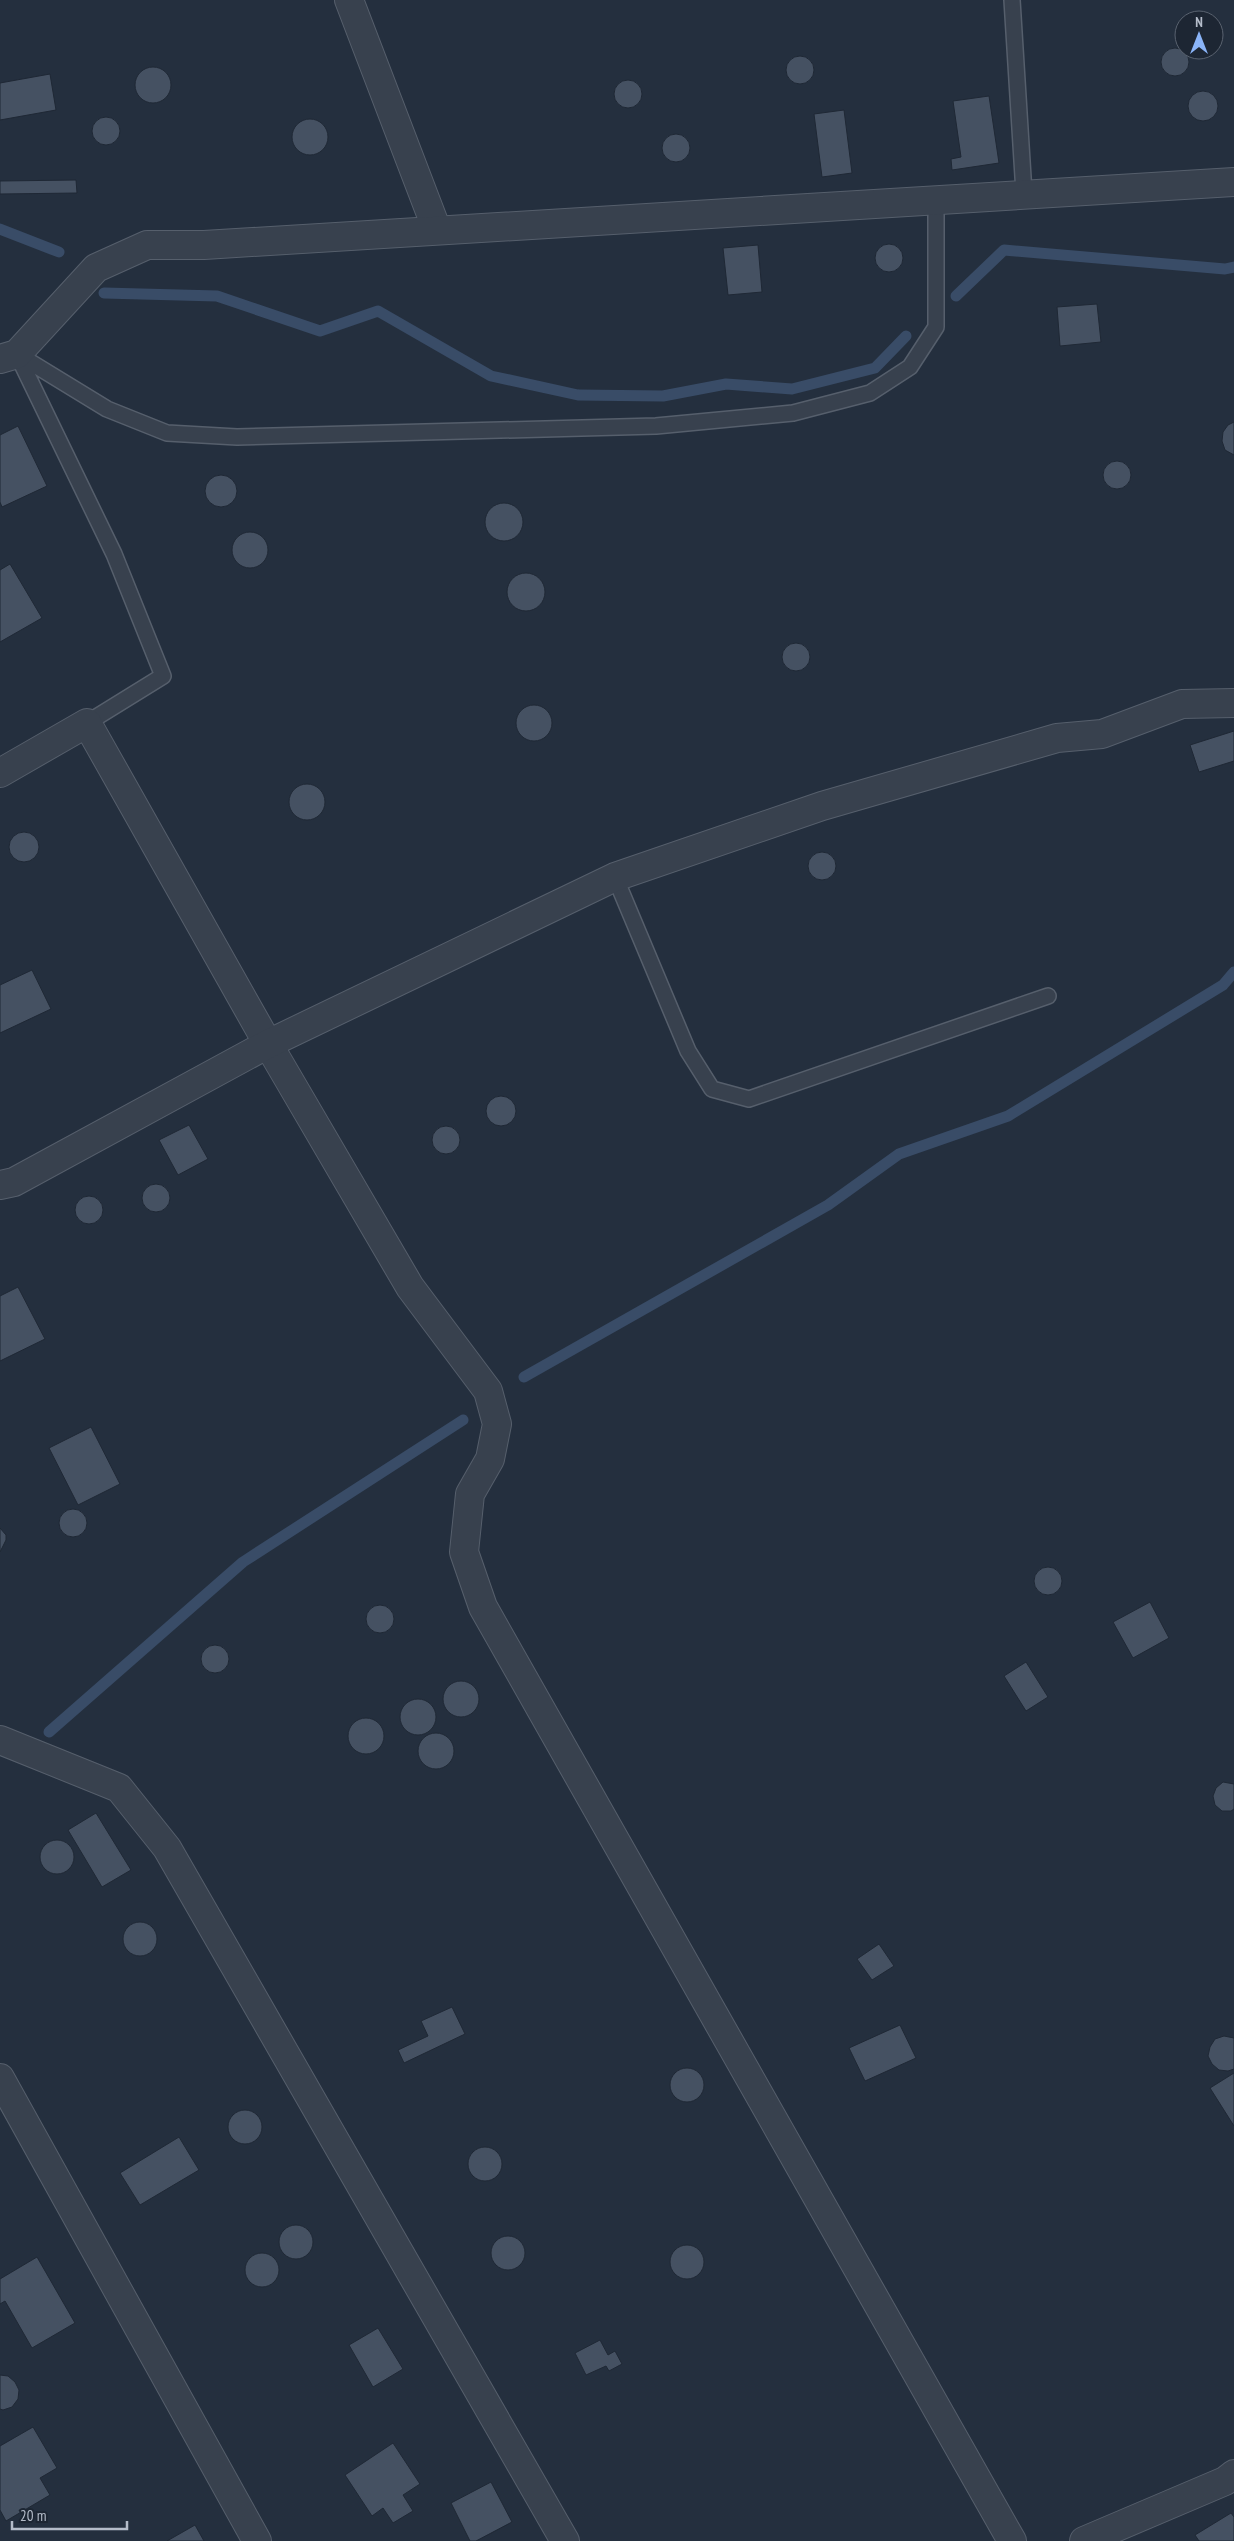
<svg xmlns="http://www.w3.org/2000/svg" width="1234" height="2541" font-family="'PT Sans Narrow',sans-serif">
<style>
.lines{fill:none;stroke-linecap:round;stroke-linejoin:round}
.stream{stroke:#394c67;stroke-width:11}
.building{fill:#455162;stroke:#1f2835}
.service-casing{stroke:#565f6c;stroke-width:18}
.minor-casing{stroke:#565f6c;stroke-width:30}
.service{stroke:#38414e;stroke-width:15}
.minor{stroke:#38414e;stroke-width:28}
</style>
<rect width="100%" height="100%" fill="#242f3e"/>
<g class="lines">
<g class="stream">
<polyline points="0,229 59,252"/>
<polyline points="104,293 217,296 320,331 378,311 491,376 578,395 663,396 726,384 792,389 875,368 906,336"/>
<polyline points="956,296 1004,250 1225,269 1234,267"/>
<polyline points="524,1377 828,1205 899,1154 1008,1116 1223,985 1234,972"/>
<polyline points="49,1732 243,1562 463,1420"/>
</g>
</g>
<g class="building">
<circle cx="1175" cy="62" r="14"/>
<circle cx="800" cy="70" r="14"/>
<circle cx="153" cy="85" r="18"/>
<polygon points="50,74 56,110 0,120 0,83"/>
<circle cx="628" cy="94" r="14"/>
<circle cx="1203" cy="106" r="15"/>
<polygon points="989,96 999,163 952,170 951,159 961,157 953,101"/>
<polygon points="844,110 852,173 822,177 814,114"/>
<circle cx="106" cy="131" r="14"/>
<circle cx="310" cy="137" r="18"/>
<circle cx="676" cy="148" r="14"/>
<polygon points="76,180 77,193 0,194 0,181"/>
<circle cx="889" cy="258" r="14"/>
<polygon points="758,245 762,292 728,295 723,248"/>
<polygon points="1097,304 1101,342 1060,346 1057,307"/>
<polygon points="1234,422 1234,455 1225,450 1222,441 1223,432 1228,425"/>
<polygon points="18,426 47,486 2,507 0,502 0,435"/>
<circle cx="1117" cy="475" r="14"/>
<circle cx="221" cy="491" r="16"/>
<circle cx="504" cy="522" r="19"/>
<circle cx="250" cy="550" r="18"/>
<polygon points="10,564 42,618 0,642 0,570"/>
<circle cx="526" cy="592" r="19"/>
<circle cx="796" cy="657" r="14"/>
<circle cx="534" cy="723" r="18"/>
<polygon points="1234,731 1234,761 1199,772 1190,745"/>
<circle cx="307" cy="802" r="18"/>
<circle cx="24" cy="847" r="15"/>
<circle cx="822" cy="866" r="14"/>
<polygon points="32,970 51,1009 0,1033 0,985"/>
<circle cx="501" cy="1111" r="15"/>
<polygon points="189,1125 208,1159 178,1175 159,1140"/>
<circle cx="446" cy="1140" r="14"/>
<circle cx="156" cy="1198" r="14"/>
<circle cx="89" cy="1210" r="14"/>
<polygon points="18,1287 45,1339 0,1361 0,1296"/>
<polygon points="91,1427 120,1484 78,1505 49,1448"/>
<circle cx="73" cy="1523" r="14"/>
<polygon points="0,1528 6,1535 6,1540 0,1552"/>
<circle cx="1048" cy="1581" r="14"/>
<polygon points="1150,1602 1169,1638 1133,1658 1113,1622"/>
<circle cx="380" cy="1619" r="14"/>
<circle cx="215" cy="1659" r="14"/>
<polygon points="1026,1662 1048,1697 1026,1711 1004,1676"/>
<circle cx="461" cy="1699" r="18"/>
<circle cx="418" cy="1717" r="18"/>
<circle cx="366" cy="1736" r="18"/>
<circle cx="436" cy="1751" r="18"/>
<polygon points="1223,1782 1234,1784 1234,1809 1231,1811 1222,1811 1215,1805 1213,1796 1216,1788"/>
<polygon points="96,1813 131,1870 102,1887 68,1830"/>
<circle cx="57" cy="1857" r="17"/>
<circle cx="140" cy="1939" r="17"/>
<polygon points="879,1944 894,1966 872,1980 857,1959"/>
<polygon points="452,2007 465,2034 404,2063 398,2050 428,2036 421,2021"/>
<polygon points="900,2025 916,2058 865,2081 849,2048"/>
<polygon points="1224,2036 1234,2038 1234,2069 1228,2071 1219,2070 1212,2064 1208,2056 1210,2047 1215,2039"/>
<circle cx="687" cy="2085" r="17"/>
<polygon points="1234,2073 1234,2126 1210,2088"/>
<circle cx="245" cy="2127" r="17"/>
<polygon points="179,2137 199,2170 140,2205 120,2173"/>
<circle cx="485" cy="2164" r="17"/>
<circle cx="296" cy="2242" r="17"/>
<circle cx="508" cy="2253" r="17"/>
<circle cx="687" cy="2262" r="17"/>
<circle cx="262" cy="2270" r="17"/>
<polygon points="37,2257 75,2323 32,2348 5,2301 0,2304 0,2279"/>
<polygon points="378,2328 403,2369 373,2387 349,2345"/>
<polygon points="600,2340 608,2355 615,2351 622,2364 609,2371 606,2366 586,2375 575,2353"/>
<polygon points="0,2375 8,2376 15,2382 19,2390 18,2399 12,2407 3,2410 0,2409"/>
<polygon points="33,2427 57,2468 40,2478 50,2495 6,2521 0,2510 0,2446"/>
<polygon points="393,2443 420,2484 403,2495 413,2511 393,2523 383,2508 372,2516 345,2475"/>
<polygon points="491,2482 512,2522 476,2541 470,2541 451,2503"/>
<polygon points="1231,2513 1234,2517 1234,2541 1199,2541 1195,2535"/>
<polygon points="195,2525 204,2541 167,2541"/>
</g>
<g class="lines">
<g class="service-casing">
<g id="service">
<polyline points="1012,0 1024,193"/>
<polyline points="87,723 163,676 114,554 17,354 107,409 167,433 237,437 656,426 793,413 870,393 910,367 936,327 936,199"/>
<polyline points="615,877 688,1051 712,1089 749,1099 1048,996"/>
</g>
</g>
<g class="minor-casing">
<g id="minor">
<polyline points="349,0 437,230"/>
<polyline points="0,359 17,354 96,268 147,245 204,245 1234,182"/>
<polyline points="0,773 87,723 268,1044 410,1287 488,1391 497,1424 490,1459 470,1494 464,1552 483,1607 1012,2541"/>
<polyline points="0,1185 14,1182 268,1044 615,877 822,806 1057,738 1102,734 1182,704 1234,703"/>
<polyline points="0,1740 119,1788 167,1848 565,2541"/>
<polyline points="0,2078 257,2541"/>
<polyline points="1084,2541 1225,2481 1234,2474"/>
</g>
</g>
<use href="#service" class="service"/>
<use href="#minor" class="minor"/>
</g>
<g transform="translate(1199 35)"><circle r="24" fill="#1d2633" stroke="#59626f"/>
<path d="M0-4L9 19L0 12L-9 19Z" fill="#8ab4f8"/>
<text y="-8" font-size="14" font-weight="bold" text-anchor="middle" fill="#b4bcc9">N</text>
</g>
<path d="M12 2521v8h115v-8" fill="none" stroke="#b4bcc9" stroke-width="2.5"/>
<text x="20" y="2521" font-size="15" fill="#b4bcc9" stroke="#1d2633" stroke-width="4" paint-order="stroke">20 m</text>
</svg>
